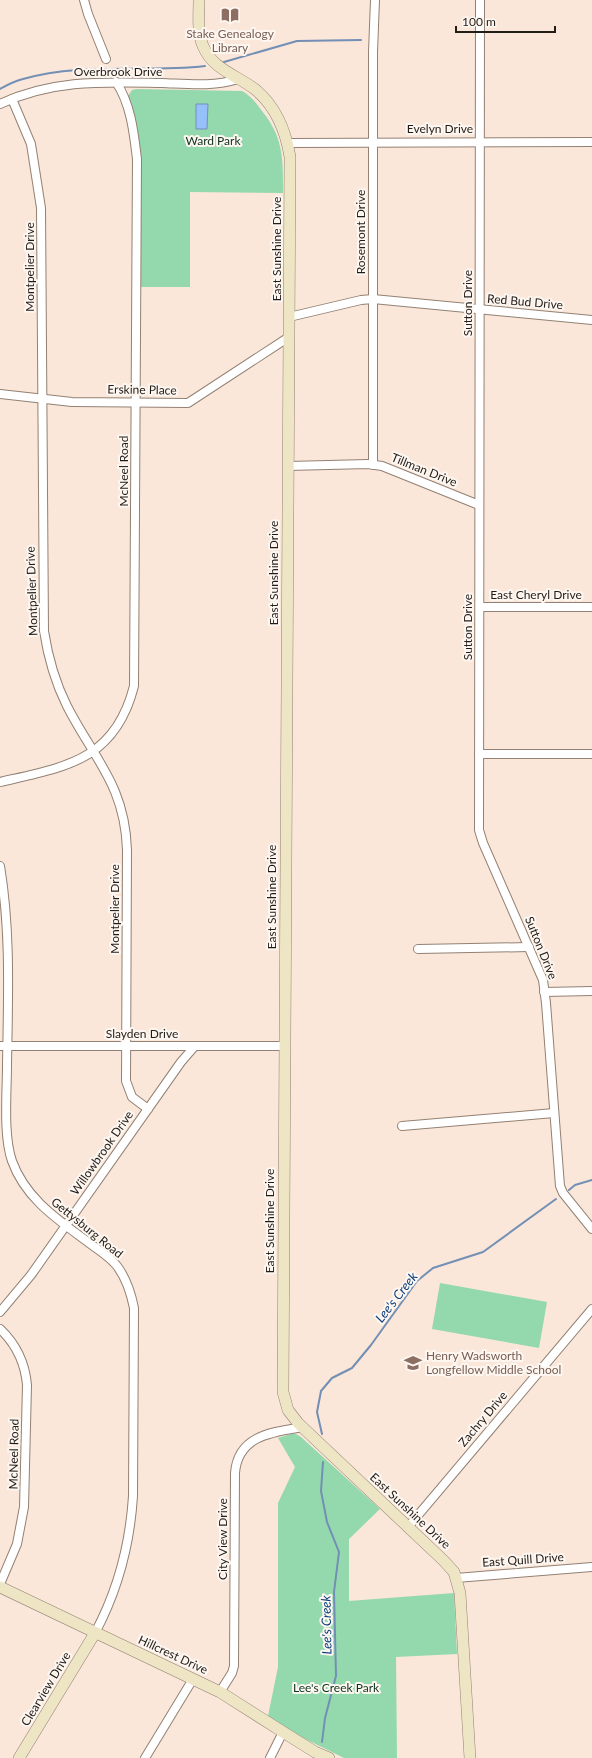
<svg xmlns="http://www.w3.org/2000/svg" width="592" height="1758" font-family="Lato,sans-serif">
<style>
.green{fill:#94d9ad}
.water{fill:#96c0f9;stroke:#738fb5}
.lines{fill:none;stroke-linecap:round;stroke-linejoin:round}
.stream{stroke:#738fb5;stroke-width:2}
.street-casing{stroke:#928174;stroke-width:10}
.secondary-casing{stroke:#928174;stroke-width:12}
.street{stroke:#fff;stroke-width:8}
.secondary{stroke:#eee5c5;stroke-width:11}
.labels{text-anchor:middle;stroke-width:4;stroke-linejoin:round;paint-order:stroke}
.education-label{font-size:12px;fill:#785e54;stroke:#fef7f1}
.street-label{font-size:12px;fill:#221c17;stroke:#fef7f1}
.park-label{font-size:12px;fill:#0b321d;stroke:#fef7f1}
.water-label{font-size:13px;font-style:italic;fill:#0a3e7c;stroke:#fef7f1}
</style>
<rect width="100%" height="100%" fill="#fae7d9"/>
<g class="green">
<path d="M137,89l105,2c8,4 15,13 20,20 22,27 21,49 21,82l-93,-1v95h-50l1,-117 -13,-74 4,-6z"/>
<polygon points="440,1283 547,1302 539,1348 432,1329"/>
<polygon points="291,1434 296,1434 301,1437 380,1509 349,1539 349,1601 454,1593 457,1654 396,1657 397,1758 344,1758 295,1734 268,1716 278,1667 278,1503 295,1467 278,1438"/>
</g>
<polygon class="water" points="196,104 208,104 207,129 196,129"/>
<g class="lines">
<g class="stream">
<polyline points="224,62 297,41 361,40"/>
<path d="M0,89c7,-4 15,-8 23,-10 59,-17 122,-6 182,-13"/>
<polyline points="569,1190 575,1185 592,1180"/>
<polyline points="322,1434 317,1412 321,1391 332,1378 352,1368 371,1345 417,1281 433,1268 483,1252 556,1199"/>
<polyline points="322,1742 325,1718 336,1676 334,1592 339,1552 327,1522 321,1491 323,1462"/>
</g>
<g class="street-casing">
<g id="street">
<polyline points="84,0 88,14 106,59"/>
<polyline points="480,0 479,830 483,843 543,980 546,1003 560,1186 563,1193 592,1229"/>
<path d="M12,99l19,45 10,64 3,423c4,26 11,51 23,75 27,53 58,79 60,144l-1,231 6,16 16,12"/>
<path d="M0,104c54,-25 104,-22 162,-21 26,1 51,4 76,-4"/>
<polyline points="288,143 592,142"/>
<polyline points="289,317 361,300 373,299 592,320"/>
<polyline points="0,394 72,402 188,403 289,337"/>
<polyline points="373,465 373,52 375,0"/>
<polyline points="288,466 368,464 382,466 479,505"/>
<polyline points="480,607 592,607"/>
<polyline points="479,754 592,754"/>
<path d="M0,782c65,-15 115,-21 134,-96l3,-527c-3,-25 -6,-55 -21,-77"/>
<path d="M0,866c11,66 8,132 7,199 0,28 -4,70 5,96 14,39 48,60 80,84 8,6 18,12 25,21 9,12 14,27 17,42l-1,188c-3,48 -15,94 -38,137"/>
<polyline points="418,949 529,947"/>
<polyline points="544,992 592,991"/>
<polyline points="0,1046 284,1046"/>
<polyline points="402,1126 554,1113"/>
<polyline points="0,1312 31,1275 181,1062 194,1047"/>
<path d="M0,1329c17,16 25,34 27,56l-3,122 -7,37 -17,40"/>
<polyline points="408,1527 592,1309"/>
<polyline points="456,1578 592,1567"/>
<path d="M220,1692l12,-19 2,-7 1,-193c3,-38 38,-41 68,-46"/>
<polyline points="145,1758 193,1679"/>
<polyline points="270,1758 283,1732"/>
</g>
</g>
<g class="secondary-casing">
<g id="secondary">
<path d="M199,0c0,15 -2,32 4,46 10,24 34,29 53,44 20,17 30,42 34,67l-7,1235 5,18 10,13 145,137 11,12 6,21 10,165"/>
<polyline points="0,1587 220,1692 283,1732 315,1752 329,1758"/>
<polyline points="19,1758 95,1633"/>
</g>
</g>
<use href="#street" class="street"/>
<use href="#secondary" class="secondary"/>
</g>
<defs>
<g id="library-bare" transform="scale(1.38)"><path d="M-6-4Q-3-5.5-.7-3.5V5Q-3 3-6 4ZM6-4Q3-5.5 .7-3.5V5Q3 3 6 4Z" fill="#8d6e63" stroke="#fef7f1" stroke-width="2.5" paint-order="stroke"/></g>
<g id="school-bare" transform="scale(1.38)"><path d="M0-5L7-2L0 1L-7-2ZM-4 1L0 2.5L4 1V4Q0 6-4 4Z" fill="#8d6e63" stroke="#fef7f1" stroke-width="2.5" paint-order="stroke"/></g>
</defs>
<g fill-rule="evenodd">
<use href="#library-bare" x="230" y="15"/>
<use href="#school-bare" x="413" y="1363"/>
</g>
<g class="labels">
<g class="education-label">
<text x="230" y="38">Stake Genealogy<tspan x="230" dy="14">Library</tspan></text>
<text x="426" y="1360" text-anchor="start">Henry Wadsworth<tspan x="426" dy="14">Longfellow Middle School</tspan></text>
</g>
<g class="street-label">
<text x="118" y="76">Overbrook Drive</text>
<text x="440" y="133">Evelyn Drive</text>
<text transform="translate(361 232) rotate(-90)" y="4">Rosemont Drive</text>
<text transform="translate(277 249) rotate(-90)" y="4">East Sunshine Drive</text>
<text transform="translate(30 267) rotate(-90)" y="4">Montpelier Drive</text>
<text transform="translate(525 302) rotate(5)" y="4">Red Bud Drive</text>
<text transform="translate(468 303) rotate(-90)" y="4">Sutton Drive</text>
<text transform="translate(142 390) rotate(1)" y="4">Erskine Place</text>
<text transform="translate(424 470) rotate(22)" y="4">Tillman Drive</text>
<text transform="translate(124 471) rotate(-90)" y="4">McNeel Road</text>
<text transform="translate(274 573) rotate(-90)" y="4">East Sunshine Drive</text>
<text transform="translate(32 591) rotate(-92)" y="4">Montpelier Drive</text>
<text x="536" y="599">East Cheryl Drive</text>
<text transform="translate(468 627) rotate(-90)" y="4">Sutton Drive</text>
<text transform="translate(272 897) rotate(-90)" y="4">East Sunshine Drive</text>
<text transform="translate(115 909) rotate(-90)" y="4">Montpelier Drive</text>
<text transform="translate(541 948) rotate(68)" y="4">Sutton Drive</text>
<text x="142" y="1038">Slayden Drive</text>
<text transform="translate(102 1153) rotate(-55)" y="4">Willowbrook Drive</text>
<text transform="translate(270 1221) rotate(-90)" y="4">East Sunshine Drive</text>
<text transform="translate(87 1228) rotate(39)" y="4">Gettysburg Road</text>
<text transform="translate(483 1419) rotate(-50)" y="4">Zachry Drive</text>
<text transform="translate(14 1454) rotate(-89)" y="4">McNeel Road</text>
<text transform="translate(410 1511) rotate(43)" y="4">East Sunshine Drive</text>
<text transform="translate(223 1539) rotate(-90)" y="4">City View Drive</text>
<text transform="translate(523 1560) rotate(-4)" y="4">East Quill Drive</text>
<text transform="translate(173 1655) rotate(25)" y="4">Hillcrest Drive</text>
<text transform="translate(46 1689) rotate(-59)" y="4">Clearview Drive</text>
</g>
<g class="park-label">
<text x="213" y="145">Ward Park</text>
<text x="336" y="1692">Lee's Creek Park</text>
</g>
<g class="water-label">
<text transform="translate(396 1297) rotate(-52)" y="5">Lee's Creek</text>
<text transform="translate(326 1625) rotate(-91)" y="5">Lee's Creek</text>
</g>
</g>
<path d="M456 26v6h99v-6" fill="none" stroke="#221c17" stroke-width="2"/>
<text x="462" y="26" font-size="12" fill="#221c17" stroke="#fef7f1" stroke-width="3" paint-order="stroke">100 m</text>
</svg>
